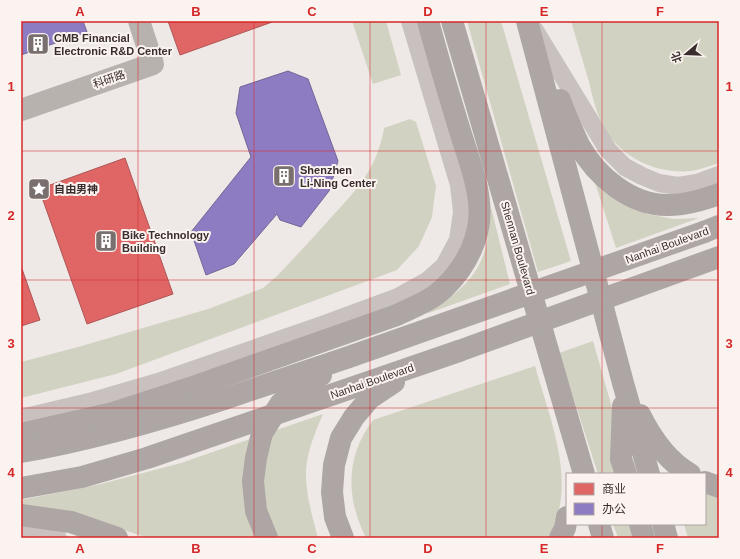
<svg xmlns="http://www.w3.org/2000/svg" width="740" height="559" font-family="Arial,'Noto Sans SC',sans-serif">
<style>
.green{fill:#d2d2c2}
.shops{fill:#e06666;stroke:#ae5555}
.offices{fill:#8e7cc3;stroke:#746596}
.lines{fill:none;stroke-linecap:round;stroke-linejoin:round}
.street{stroke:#c8c1bf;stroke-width:18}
.secondary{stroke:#b8b2af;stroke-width:22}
.primary{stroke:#ada6a4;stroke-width:22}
.primary-bridge{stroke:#ada6a4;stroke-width:22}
.grid{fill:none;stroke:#d62828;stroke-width:1;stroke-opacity:0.55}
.labels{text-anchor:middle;stroke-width:4;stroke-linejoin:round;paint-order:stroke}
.poi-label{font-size:11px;font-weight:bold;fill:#392e2d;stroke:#faf3ef;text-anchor:start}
.street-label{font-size:11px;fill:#392e2d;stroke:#faf3ef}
.neatline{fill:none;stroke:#d62828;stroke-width:1.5}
.grid-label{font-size:13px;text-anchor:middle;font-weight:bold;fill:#d62828}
</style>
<rect width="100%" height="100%" fill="#eee9e6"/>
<g class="green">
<polygon points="352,21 386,21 401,75 373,84"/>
<polygon points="467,21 501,21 571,261 538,272"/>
<path d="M571,21h148v142c-10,3 -19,7 -29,8 -33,3 -66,-12 -84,-40 -9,-15 -13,-32 -17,-49 -6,-20 -12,-41 -18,-61z"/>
<path d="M410,119l6,3 20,64 -4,31 -13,29 -22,24 -281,104 -95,24v-36l57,-15 130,-38 55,-21 15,-13c17,-18 34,-36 50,-54 28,-31 49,-51 56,-93z"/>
<polygon points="591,170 620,203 647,214 674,219 699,218 616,248"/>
<path d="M491,207l19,77 -84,30c26,-17 50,-33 59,-64 4,-13 4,-29 6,-43z"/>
<polygon points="593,341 631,474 598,474 559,353"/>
<path d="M535,366c15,54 44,119 13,172h-182c-20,-40 -21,-81 7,-118z"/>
<path d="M323,414c-7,16 -13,31 -16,47 -4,25 5,54 11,77h-170l-33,-11 -94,-19v-8l76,-15 84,-22z"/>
<polygon points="705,490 719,495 719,538 688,538 684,524 705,524"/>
<polygon points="613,524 645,524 649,538 618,538"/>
</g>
<g class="shops">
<polygon points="168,21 275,21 180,55"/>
<polygon points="125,158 173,294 87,324 39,189"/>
<polygon points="21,266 40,320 21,326"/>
</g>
<g class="offices">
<polygon points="21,21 83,21 87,32 21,55"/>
<polygon points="288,71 308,79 338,161 329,191 301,227 280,220 277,214 234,264 206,275 191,232 251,157 236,113 240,87"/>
</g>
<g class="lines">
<g class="street">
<polyline points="534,29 608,150 625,167 642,176 659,183 678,186 697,183 719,175"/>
<polyline points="21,418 93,401 158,382 322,325 398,297 427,281 444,266 458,240 462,212 459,185 410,21"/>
<polyline points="21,529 41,533 58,538"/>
</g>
<polyline class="secondary" points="21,110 153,64 139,21"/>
<g class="primary">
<polyline points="452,21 584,474"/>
<polyline points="527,21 623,383 649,474"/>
<path d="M560,100c5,15 12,30 19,45 17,31 52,61 90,60 16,0 34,-5 50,-11"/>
<polyline points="704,232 719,226"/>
<polyline points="623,406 621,459 626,474"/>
<path d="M640,415c11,22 27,46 50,59"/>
<path d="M21,434l92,-21 77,-25 207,-73c16,-8 34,-14 47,-27 23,-22 39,-54 35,-86 -2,-24 -12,-48 -19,-71 -11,-36 -22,-73 -32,-110"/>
<path d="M21,452c69,-12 136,-31 203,-53"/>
<polyline points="705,482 719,487"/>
<polyline points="21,488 82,477 147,458 459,351"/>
<polyline points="21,515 71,522 117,538"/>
<polyline points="599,524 603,538"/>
<polyline points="640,524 644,538"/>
<polyline points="663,524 667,538"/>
<polyline points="343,538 335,517 332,492 334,465 341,438 354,417 370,398 394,382"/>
<polyline points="560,538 565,528 567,517"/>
</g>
<g class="primary-bridge">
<polyline points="459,351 719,257"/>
<polyline points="224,399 349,357 704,232"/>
<polyline points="267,538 256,511 253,481 256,458 262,433 281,403 301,387 321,375"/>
</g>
</g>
<path class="grid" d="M138,21v517M254,21v517M370,21v517M486,21v517M602,21v453M21,151h698M21,280h698M21,408h698M602,524v14"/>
<defs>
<g id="building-square" transform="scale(1.15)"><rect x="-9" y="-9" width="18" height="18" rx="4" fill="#786f6e" stroke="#faf3ef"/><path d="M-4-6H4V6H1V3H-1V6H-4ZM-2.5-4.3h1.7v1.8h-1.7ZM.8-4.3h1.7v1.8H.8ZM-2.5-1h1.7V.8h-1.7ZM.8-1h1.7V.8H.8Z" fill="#fff"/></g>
<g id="sight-square" transform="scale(1.15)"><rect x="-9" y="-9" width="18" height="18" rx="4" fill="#786f6e" stroke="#faf3ef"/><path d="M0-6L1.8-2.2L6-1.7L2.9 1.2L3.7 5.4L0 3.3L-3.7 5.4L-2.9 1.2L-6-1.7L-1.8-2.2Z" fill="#fff"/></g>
</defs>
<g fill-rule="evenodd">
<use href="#building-square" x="38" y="44"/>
<use href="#building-square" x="284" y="176"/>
<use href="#sight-square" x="39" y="189"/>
<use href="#building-square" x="106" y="241"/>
</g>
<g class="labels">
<g class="poi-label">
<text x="54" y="42">CMB Financial<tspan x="54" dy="13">Electronic R&amp;D Center</tspan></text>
<text x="300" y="174">Shenzhen<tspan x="300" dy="13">Li-Ning Center</tspan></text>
<text x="54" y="193">自由男神</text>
<text x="122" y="239">Bike Technology<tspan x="122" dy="13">Building</tspan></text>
</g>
<g class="street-label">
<text transform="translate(109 79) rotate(-19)" y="4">科研路</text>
<text transform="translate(667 245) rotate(-20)" y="4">Nanhai Boulevard</text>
<text transform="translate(518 248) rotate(74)" y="4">Shennan Boulevard</text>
<text transform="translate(372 381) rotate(-19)" y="4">Nanhai Boulevard</text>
</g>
</g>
<rect width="740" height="559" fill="none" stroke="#faf3ef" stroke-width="44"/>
<rect x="566" y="473" width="140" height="52" fill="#faf3ef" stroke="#ada4a1"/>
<rect x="574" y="483" width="20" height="12" fill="#e06666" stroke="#ada4a1"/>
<text x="602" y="493" font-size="12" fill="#392e2d">商业</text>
<rect x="574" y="503" width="20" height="12" fill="#8e7cc3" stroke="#ada4a1"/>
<text x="602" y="513" font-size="12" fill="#392e2d">办公</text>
<g transform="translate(686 54) rotate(251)" stroke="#faf3ef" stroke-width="3" paint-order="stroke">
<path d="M0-3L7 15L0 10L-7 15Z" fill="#392e2d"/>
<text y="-6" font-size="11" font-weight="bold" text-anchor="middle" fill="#392e2d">北</text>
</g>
<rect x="22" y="22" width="696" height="515" class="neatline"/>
<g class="grid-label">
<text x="80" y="16">A</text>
<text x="196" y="16">B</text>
<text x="312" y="16">C</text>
<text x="428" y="16">D</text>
<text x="544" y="16">E</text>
<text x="660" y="16">F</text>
<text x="11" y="91">1</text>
<text x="729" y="91">1</text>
<text x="11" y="220">2</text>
<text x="729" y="220">2</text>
<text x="11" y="348">3</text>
<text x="729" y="348">3</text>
<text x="11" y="477">4</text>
<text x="729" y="477">4</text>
<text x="80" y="553">A</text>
<text x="196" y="553">B</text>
<text x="312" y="553">C</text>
<text x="428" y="553">D</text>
<text x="544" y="553">E</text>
<text x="660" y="553">F</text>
</g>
</svg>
